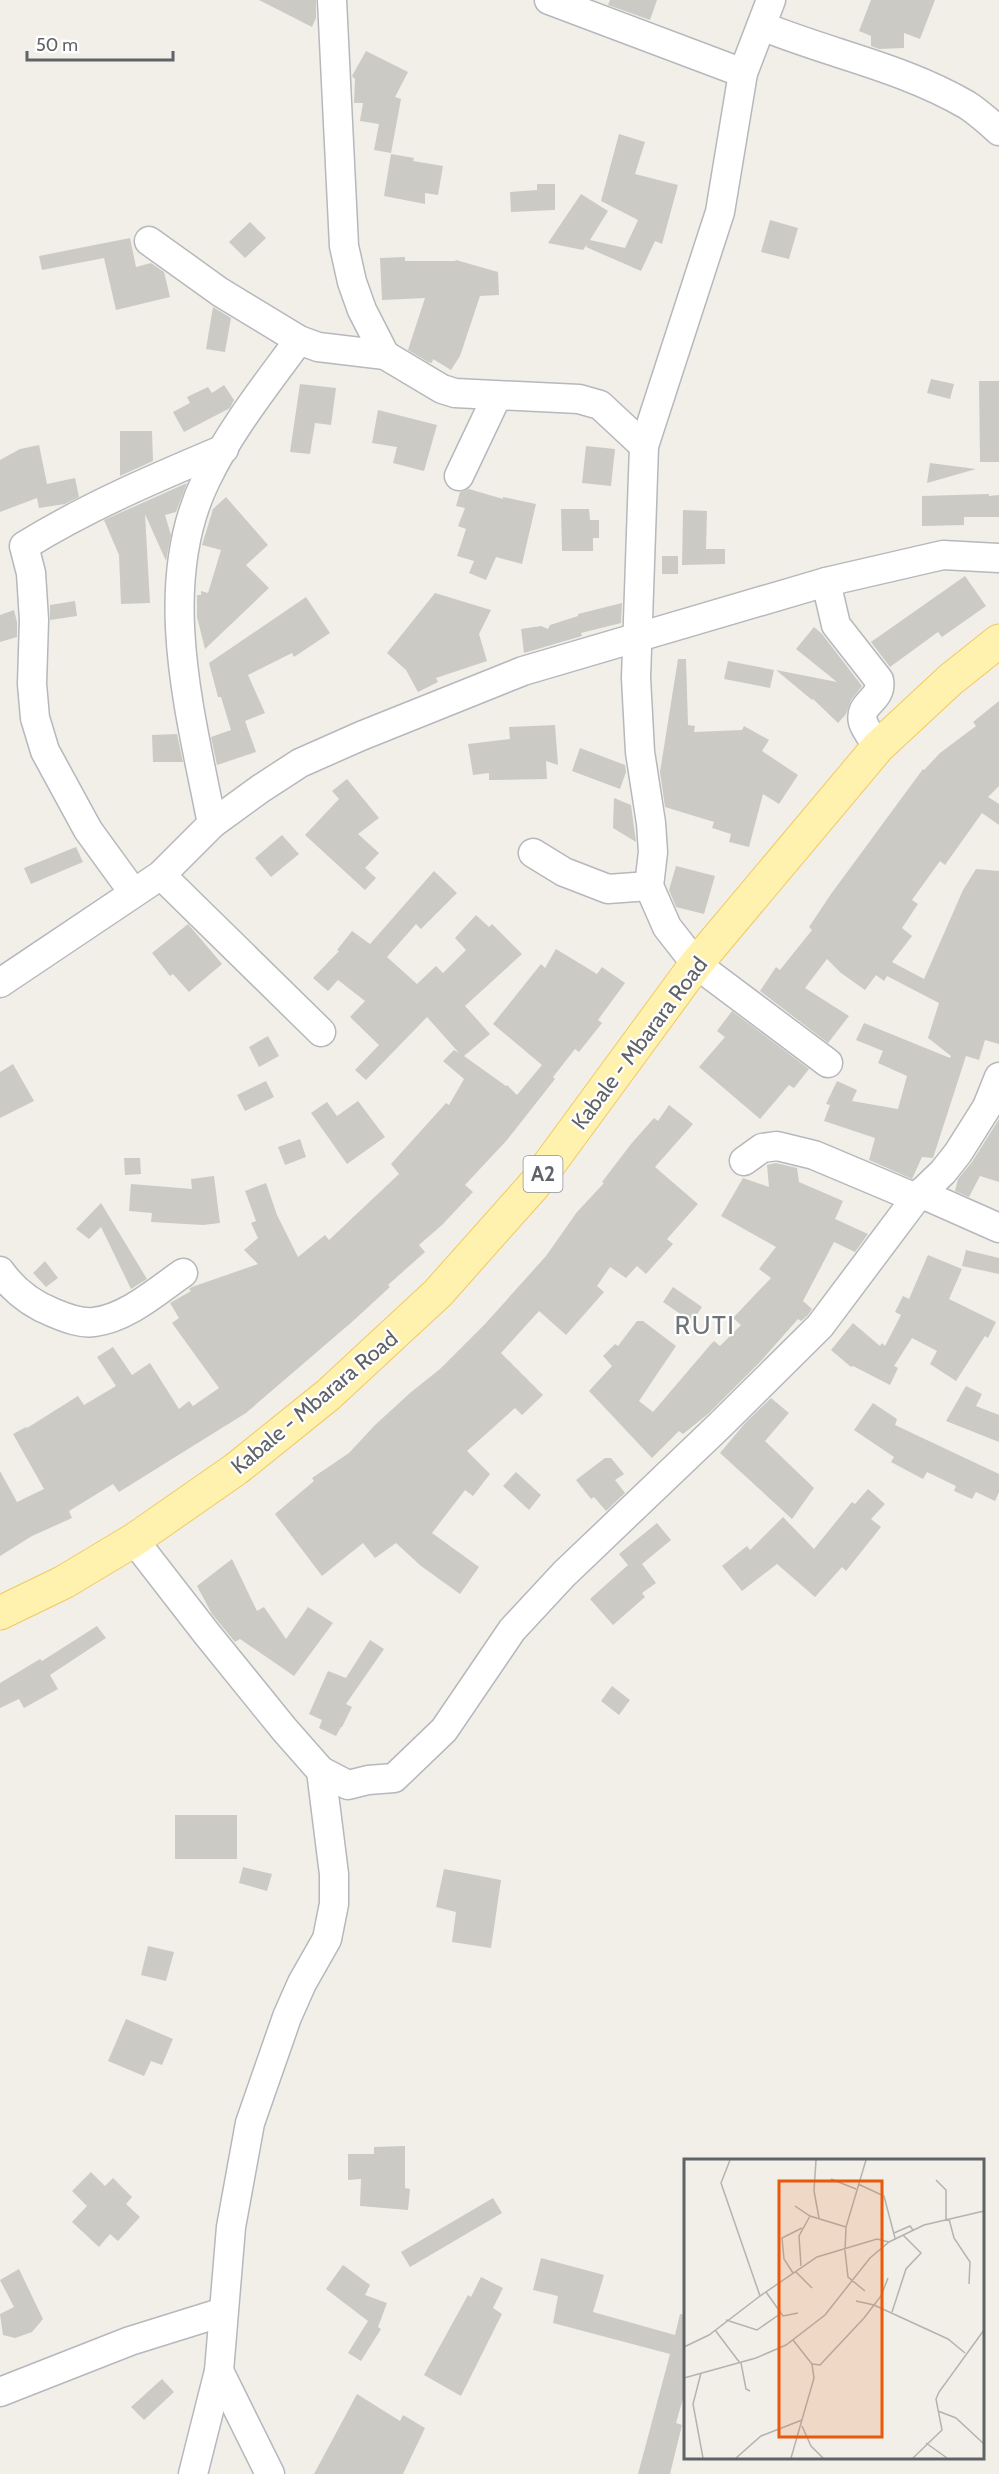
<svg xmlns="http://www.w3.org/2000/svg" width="999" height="2474" font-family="Cabin,sans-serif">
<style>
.building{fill:#cccac5}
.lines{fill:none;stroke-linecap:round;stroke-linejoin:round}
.minor-casing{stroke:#b5b8bc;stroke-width:31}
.major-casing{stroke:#f2c960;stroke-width:35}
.minor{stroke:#fff;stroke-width:28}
.major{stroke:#fff2af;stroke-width:33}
.labels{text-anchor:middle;stroke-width:4.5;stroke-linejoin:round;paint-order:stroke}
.shield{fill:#fff;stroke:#8f9295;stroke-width:1.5}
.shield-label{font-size:21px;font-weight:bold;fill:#5f6368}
.street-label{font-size:22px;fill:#5f6368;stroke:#fff}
.quarter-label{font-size:26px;letter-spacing:1.5px;fill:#70757a;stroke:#fff}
.inset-road{fill:none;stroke:#b3b3b1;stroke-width:1.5}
.view{fill:#e8590c;fill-opacity:0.15;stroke:#e8590c;stroke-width:3}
.inset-edge{fill:none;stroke:#5f6368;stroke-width:3}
</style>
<rect width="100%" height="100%" fill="#f1efe8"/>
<g class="building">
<polygon points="259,0 316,0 316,18 312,27"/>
<polygon points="610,0 657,0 650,20 608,5"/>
<polygon points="871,0 935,0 920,39 904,33 904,48 879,49 871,46 871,36 859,31"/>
<polygon points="366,51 408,72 395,97 401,99 391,153 374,150 379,124 360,121 363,103 354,103 355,79 352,76"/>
<polygon points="619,134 645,142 635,174 678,185 662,244 655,241 641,271 586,247 588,243 583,250 548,243 581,194 608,211 590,240 625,248 638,220 601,201"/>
<polygon points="391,154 414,158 413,161 443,166 438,195 425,193 425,204 384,196"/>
<polygon points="537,184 555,184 555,210 511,212 510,192 537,190"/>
<polygon points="770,220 798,228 789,259 761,252"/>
<polygon points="250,222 266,238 245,258 229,242"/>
<polygon points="130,238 136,267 151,263 164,272 170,297 116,310 104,258 42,270 39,256"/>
<polygon points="405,257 405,261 455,261 456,260 498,272 499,295 480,296 460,356 451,370 433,359 432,363 428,362 408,350 425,298 382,300 380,258"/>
<polygon points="213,307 231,318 225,352 206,349"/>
<polygon points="931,379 954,384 950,399 927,393"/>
<polygon points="979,381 999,381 999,462 980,462"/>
<polygon points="300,384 336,388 331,425 315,423 310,454 290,452"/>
<polygon points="224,385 234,400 230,408 184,432 173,412 190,403 187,397 208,387 212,393"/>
<polygon points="378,410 437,425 424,471 393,463 397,447 372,443"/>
<polygon points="120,431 152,431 153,461 120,476"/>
<polygon points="39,445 47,484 75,478 79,497 65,504 39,508 37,498 0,512 0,460 20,449"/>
<polygon points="586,446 615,449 611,486 582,483"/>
<polygon points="930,463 976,469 927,483"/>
<polygon points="187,483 176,512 165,515 171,535 166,561 145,514 150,603 121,604 119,555 104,520"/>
<polygon points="469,489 503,499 503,497 536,504 522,564 496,557 486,580 469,573 474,561 457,556 466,529 458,526 465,508 456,506 460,492"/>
<polygon points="989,494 989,496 999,495 999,517 964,517 964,525 922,526 922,496"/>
<polygon points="226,497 268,545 246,565 269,588 205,649 197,617 197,595 201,595 201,591 208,593 221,550 202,545 213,509"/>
<polygon points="561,509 589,509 590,520 599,520 599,538 593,538 593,551 562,551"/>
<polygon points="683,510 707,511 706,549 725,549 725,564 682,565"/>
<rect x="662" y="556" width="16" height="18"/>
<polygon points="965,576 986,606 942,637 938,632 890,667 871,642"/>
<polygon points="435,593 491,610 479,634 487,661 436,678 438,682 418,692 406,670 387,653"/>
<polygon points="306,597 330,633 294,657 292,653 248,675 265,713 245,721 256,752 217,765 211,737 231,730 221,697 218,697 209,663"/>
<polygon points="75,601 77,616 50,620 50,605"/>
<polygon points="622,603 621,623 581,633 582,636 524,653 521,629 541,626 548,629 550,625 578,616 578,614"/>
<polygon points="14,610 17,622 17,637 0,642 0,615"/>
<polygon points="814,627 822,634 862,686 851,700 846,714 838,723 813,699 812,700 776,670 837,682 796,649"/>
<polygon points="678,659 686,659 688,725 695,726 694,732 742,730 744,726 769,740 762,751 798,775 779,804 763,794 749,847 729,842 731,834 712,828 714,822 665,807 660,772"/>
<polygon points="728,661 774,670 770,688 724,679"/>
<polygon points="999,701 999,786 988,797 999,804 999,825 982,813 945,865 940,861 912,900 918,904 902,928 912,936 892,962 924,979 963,890 976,869 999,871 999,1044 985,1040 979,1060 966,1056 933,1158 922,1157 912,1179 869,1160 875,1138 824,1121 830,1105 826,1104 837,1081 857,1090 852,1101 898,1109 907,1076 878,1063 883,1051 856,1040 864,1023 950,1058 951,1056 928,1038 939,1003 887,976 884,981 876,975 865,990 841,973 827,959 805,988 849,1016 828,1043 760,991 776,967 780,970 812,930 809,927 831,894 923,769 924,770 940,753 976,726 973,722"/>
<polygon points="555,725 558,765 546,761 547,779 489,780 489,773 473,775 468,744 510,739 509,727"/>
<polygon points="177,734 183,762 153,762 152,735"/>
<polygon points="580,748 625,765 626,772 620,789 572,771"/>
<polygon points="347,779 379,818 358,834 379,853 365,868 376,878 365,890 305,835 339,799 332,791"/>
<polygon points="614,798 631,805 636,842 613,828"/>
<polygon points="282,835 299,854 271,877 255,858"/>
<polygon points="76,847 83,862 31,884 24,868"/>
<polygon points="676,866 715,876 704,914 676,907 669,890"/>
<polygon points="434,871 457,893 421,929 416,924 387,957 417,984 436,966 443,973 466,950 455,938 476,915 489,927 492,924 522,954 465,1006 490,1034 464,1056 506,1086 507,1085 517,1095 542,1065 493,1024 541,964 545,968 556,949 597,974 602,967 625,983 598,1020 602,1023 579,1052 575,1049 553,1077 555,1079 507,1140 465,1185 473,1192 442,1225 419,1245 425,1252 388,1285 390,1287 353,1321 246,1413 119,1492 113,1484 69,1511 72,1518 32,1536 0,1556 0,1471 17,1502 44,1489 13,1434 26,1427 27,1428 78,1396 84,1405 116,1386 97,1357 113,1347 132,1375 150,1363 179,1409 189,1401 193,1406 219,1388 172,1323 179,1318 170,1303 191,1291 189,1289 192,1287 258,1264 244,1250 258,1238 251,1223 256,1221 245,1191 266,1183 277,1215 298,1257 325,1235 329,1240 399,1174 391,1164 446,1103 449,1105 464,1079 443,1061 454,1050 459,1053 427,1017 366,1080 355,1070 379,1045 350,1017 365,1001 338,980 328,991 313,978 339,951 337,950 352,931 370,944"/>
<polygon points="188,924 222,964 189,992 173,974 170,976 152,953"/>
<polygon points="732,1011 809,1069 794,1088 789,1085 760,1119 699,1067 725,1037 717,1031"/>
<polygon points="268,1036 279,1056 259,1067 249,1047"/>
<polygon points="13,1064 34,1101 0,1118 0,1072"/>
<polygon points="266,1081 274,1097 245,1111 237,1095"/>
<polygon points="358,1101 385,1137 347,1164 311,1113 327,1102 337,1116"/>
<polygon points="669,1105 693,1124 655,1167 698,1204 667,1239 673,1244 646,1274 637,1266 626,1278 610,1267 597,1286 604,1292 566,1335 539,1311 501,1353 543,1395 522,1415 515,1408 467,1451 490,1474 473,1496 465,1490 432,1533 479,1567 460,1594 421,1566 396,1543 375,1558 363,1543 322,1576 275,1514 314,1481 312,1478 349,1453 374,1426 410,1393 440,1369 485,1324 546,1256 577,1212 604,1183 602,1182 631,1144 654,1118 658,1121"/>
<polygon points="999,1119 999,1182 980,1176 969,1197 955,1191 958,1179 972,1162"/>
<polygon points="300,1139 306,1157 285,1165 278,1147"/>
<polygon points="124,1158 140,1158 141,1174 125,1175"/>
<polygon points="776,1163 797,1168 799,1182 843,1201 835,1219 868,1234 855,1252 834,1242 803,1301 812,1309 808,1315 801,1321 798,1319 761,1361 708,1414 683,1434 679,1431 652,1458 589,1391 612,1366 603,1356 615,1344 618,1346 637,1321 643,1321 676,1346 639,1401 653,1412 711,1344 714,1341 720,1346 741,1325 733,1318 771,1278 759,1269 776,1247 721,1216 743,1178 769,1187 767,1165"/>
<polygon points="214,1176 220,1223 203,1225 151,1222 152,1213 129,1211 131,1184 192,1189 191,1179"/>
<polygon points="101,1203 147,1279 131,1289 101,1227 89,1239 76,1229"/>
<polygon points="966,1250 999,1258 999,1274 962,1266"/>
<polygon points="928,1255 962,1269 949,1299 996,1322 988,1338 985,1336 956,1381 930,1364 937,1351 912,1338 894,1366 898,1368 890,1385 853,1366 851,1367 831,1350 853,1323 880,1346 882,1343 885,1346 901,1315 895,1312 903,1296 909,1299"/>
<polygon points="45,1261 58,1278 46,1287 33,1273"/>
<polygon points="673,1287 702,1307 692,1322 663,1302"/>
<polygon points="966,1386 982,1394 976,1406 999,1415 999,1442 946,1421"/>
<polygon points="771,1398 789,1413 765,1441 814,1488 792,1519 720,1453 746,1422"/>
<polygon points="873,1403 897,1419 895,1425 999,1474 999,1492 995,1501 976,1492 972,1499 954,1491 956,1486 927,1472 923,1479 891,1462 894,1457 854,1430"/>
<polygon points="605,1458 611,1458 624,1474 615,1480 625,1493 606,1511 594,1497 591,1499 576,1480"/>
<polygon points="516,1472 541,1495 529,1510 503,1486"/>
<polygon points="868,1489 885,1504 871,1519 881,1527 846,1571 842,1567 815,1597 777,1564 742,1591 722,1566 747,1546 750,1550 783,1517 814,1549 852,1502 855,1504"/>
<polygon points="657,1523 671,1540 642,1564 656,1583 642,1593 645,1597 613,1625 590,1599 628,1565 619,1554"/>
<polygon points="232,1559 257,1611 264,1607 286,1639 308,1607 333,1623 294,1676 240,1639 235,1642 212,1614 197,1586"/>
<polygon points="97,1626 106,1638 50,1675 58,1689 24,1708 19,1699 0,1708 0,1683 40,1659 42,1661"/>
<polygon points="370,1640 384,1649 346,1704 352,1707 342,1727 341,1727 336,1736 319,1728 322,1720 309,1714 328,1671 346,1678"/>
<polygon points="612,1686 630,1700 619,1715 601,1701"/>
<rect x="175" y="1815" width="62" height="44"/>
<polygon points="243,1867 272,1874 267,1891 239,1883"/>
<polygon points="444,1869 501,1880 491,1948 452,1942 456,1912 436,1907"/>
<polygon points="148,1946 174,1952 166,1981 141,1975"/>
<polygon points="126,2019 173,2039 162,2065 151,2061 144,2076 108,2061"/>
<polygon points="405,2146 405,2188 410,2189 408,2210 360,2206 361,2179 348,2180 348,2154 374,2154 374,2147"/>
<polygon points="91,2172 105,2186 113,2178 132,2197 126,2204 140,2217 118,2241 110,2234 99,2247 72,2222 87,2206 72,2191"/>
<polygon points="493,2198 502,2213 410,2267 401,2252"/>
<polygon points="541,2258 604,2275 593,2312 675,2335 680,2314 686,2315 686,2388 676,2423 682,2425 670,2474 638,2474 670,2354 553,2323 558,2296 533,2290"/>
<polygon points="343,2265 370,2285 365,2295 387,2303 378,2327 381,2329 361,2361 348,2353 368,2321 326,2289"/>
<polygon points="19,2269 43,2319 32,2332 15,2338 3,2335 0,2314 14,2307 0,2280"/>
<polygon points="481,2277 503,2288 493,2308 502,2314 461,2396 424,2375 468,2295 471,2297"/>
<polygon points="162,2379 174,2392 144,2420 131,2407"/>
<polygon points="357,2394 400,2421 403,2415 425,2428 403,2474 314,2474"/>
</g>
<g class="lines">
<g class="minor-casing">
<g id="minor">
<polyline points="332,0 344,246 352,282 362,310 385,355"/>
<polyline points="549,0 743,73"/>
<polyline points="771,0 743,73 720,212 644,446 636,678 640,752 651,823 653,852 649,886 667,927 696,964 828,1063"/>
<path d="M762,26c68,28 140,41 205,79 11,7 22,17 32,26"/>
<polyline points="149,241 220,292 299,340 318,347 385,355 442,389 455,393 579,399 600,405 644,446"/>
<polyline points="459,476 497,396"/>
<path d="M826,582l10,43 43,55c4,21 -21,22 -16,42 3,9 10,17 15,25"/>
<path d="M212,824c-21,-109 -58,-238 -6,-344 24,-50 60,-95 93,-140"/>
<polyline points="533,853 564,872 608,889 649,886"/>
<polyline points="161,875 321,1032"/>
<path d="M133,892l-45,-62 -43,-79 -10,-33 -3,-34 2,-64 -3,-47 -7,-27c63,-39 131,-68 200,-97"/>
<polyline points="0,983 161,875 212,824 260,789 300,763 361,736 523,671 826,582 943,555 999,558"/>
<polyline points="744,1161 762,1148 777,1146 814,1155 916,1198"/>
<polyline points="920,1193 999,1228"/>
<path d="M0,1271c14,20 31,33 54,42 12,5 27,11 40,9 33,-4 63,-31 89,-49"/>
<polyline points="134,1540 207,1634 284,1729 321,1771 334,1874 334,1904 327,1939 302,1983 287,2017 250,2123 231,2227 219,2371 193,2474"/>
<polyline points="321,1771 348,1785 368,1780 394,1778 444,1730 512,1630 564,1574 718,1427 820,1326 916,1198 943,1172 958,1153 987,1107 999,1077"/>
<polyline points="219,2371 270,2474"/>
<polyline points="0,2392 130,2341 223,2312"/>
</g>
</g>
<g class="major-casing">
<polyline id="major" points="0,1613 64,1582 134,1540 236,1469 328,1395 438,1293 534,1185 696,964 878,747 950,680 999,641"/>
</g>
<use href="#minor" class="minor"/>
<use href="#major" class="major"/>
</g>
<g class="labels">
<rect class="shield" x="523.5" y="1156" width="39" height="36" rx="4.5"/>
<g class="shield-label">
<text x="543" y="1181">A2</text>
</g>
<g class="street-label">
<text transform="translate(639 1043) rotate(-53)" y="8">Kabale - Mbarara Road</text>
<text transform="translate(314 1402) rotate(-40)" y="8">Kabale - Mbarara Road</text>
</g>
<g class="quarter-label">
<text x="705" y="1334">RUTI</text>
</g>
</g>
<g transform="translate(684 2159)">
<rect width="300" height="300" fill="#f1efe8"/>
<path class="inset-road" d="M46,1l-9,23 39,113 57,-39 60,-18 12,3M132,1l-2,31 5,27M147,20l25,10M252,21l10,10v30M174,25l26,12 11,42M111,47l15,10 36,11M265,60l5,19 16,24 -1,22M210,74l16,-7 3,4M117,107l-2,-30 11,-20M112,113l16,16M109,114l-9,-14 -2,-21 20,-10M181,132l-17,-14 -3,-26 1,-24 20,-67M82,133l17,24 15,-3M172,142l18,4M190,146l74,34 17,14M208,153l14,-43 15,-16 -18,-18M42,161l31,10 23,-16M31,171l25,33M0,188l25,-12 51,-39M57,204l5,26 4,2M128,205l8,1 44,-47 17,-22 7,-18M17,214l-8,31 10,54M0,219l72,-20 30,-13 39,-30 45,-57 19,-16 35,-17 60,-14M254,252l18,7 28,26M118,267l9,20 12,12M242,284l21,15M52,299l25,-22 41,-16M107,299l23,-80 -2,-14 -19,-24M229,299l29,-28 -6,-31 3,-7 45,-62"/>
<path class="view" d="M95,22h103v256h-103z"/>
<rect width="300" height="300" class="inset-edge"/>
</g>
<path d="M27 51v9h146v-9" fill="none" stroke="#5f6368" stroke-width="3"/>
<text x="36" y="51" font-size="18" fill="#5f6368" stroke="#ffffff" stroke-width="4.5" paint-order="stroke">50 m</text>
</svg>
